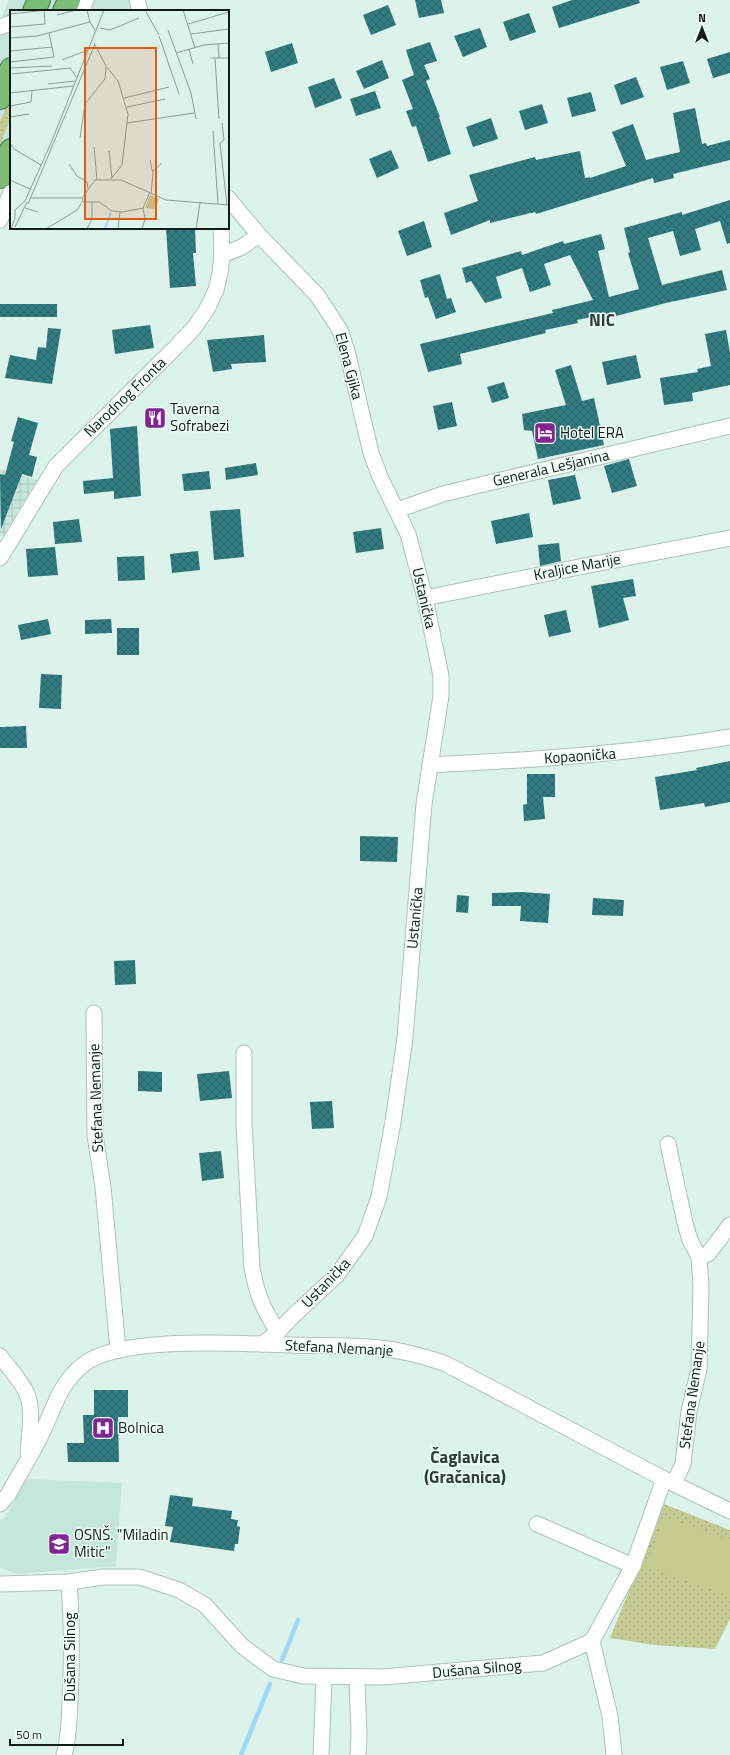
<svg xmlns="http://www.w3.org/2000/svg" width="730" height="1755" font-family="'Titillium Web',sans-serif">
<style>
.built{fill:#c6e6db}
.industrial{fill:url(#industrial-grid)}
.grass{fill:url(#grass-dots)}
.pitch{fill:#c5cc93}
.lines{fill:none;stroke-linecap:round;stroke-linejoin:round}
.stream{stroke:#9fd8f6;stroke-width:4.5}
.building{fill:url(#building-cross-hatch)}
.minor-casing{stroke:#abc2ba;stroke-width:17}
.trunk-casing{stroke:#407941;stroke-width:24}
.minor{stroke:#fff;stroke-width:15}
.trunk{stroke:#7abc78;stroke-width:22}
.labels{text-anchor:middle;stroke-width:3;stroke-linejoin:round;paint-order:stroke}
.street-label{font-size:15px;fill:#121b18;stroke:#f0fef9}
.poi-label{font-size:15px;fill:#121b18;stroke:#f0fef9;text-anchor:start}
.quarter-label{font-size:17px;font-weight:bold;fill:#2b3e38;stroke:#f0fef9}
.inset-river{fill:none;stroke:#9fd8f6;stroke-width:2}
.inset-road{fill:none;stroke:#8b9d97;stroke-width:1}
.view{fill:#e8590c;fill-opacity:0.15;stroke:#e8590c;stroke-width:2}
.inset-edge{fill:none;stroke:#121b18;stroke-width:2}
</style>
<defs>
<pattern id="industrial-grid" width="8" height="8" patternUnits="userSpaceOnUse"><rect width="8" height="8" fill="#c6e6db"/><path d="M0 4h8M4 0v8" fill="none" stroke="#a9c5bb"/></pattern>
<pattern id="grass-dots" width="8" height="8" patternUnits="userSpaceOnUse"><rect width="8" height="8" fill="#c5cc93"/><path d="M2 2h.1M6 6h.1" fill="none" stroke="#a8af7e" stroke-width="1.8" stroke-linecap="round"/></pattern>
<pattern id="building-cross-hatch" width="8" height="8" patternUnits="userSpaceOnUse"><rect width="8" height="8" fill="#327b81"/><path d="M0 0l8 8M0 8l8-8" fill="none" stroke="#296469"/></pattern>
</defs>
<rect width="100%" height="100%" fill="#dbf3eb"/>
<g class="built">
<polygon points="9,0 140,0 143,11 11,11 11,188 0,185 0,21"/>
<polygon points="27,1479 122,1483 116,1566 17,1574 0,1568 0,1521 9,1511"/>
</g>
<polygon class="industrial" points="0,469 37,480 3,536 0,536"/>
<g class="grass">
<polygon points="11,94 11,117 0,145 0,122"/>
<polygon points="664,1504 730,1530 730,1619 715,1649 654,1645 610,1638"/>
</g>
<polygon class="pitch" points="664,1517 730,1541 730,1596 646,1566"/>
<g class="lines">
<g class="stream">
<polyline points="282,1660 298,1620"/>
<polyline points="241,1755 270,1684"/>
</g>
</g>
<g class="building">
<polygon points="415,0 441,0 444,13 419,18"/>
<polygon points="572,0 639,0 640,3 559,28 552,7"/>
<polygon points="388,5 396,25 371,35 363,15"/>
<polygon points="529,13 536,32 510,41 503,22"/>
<polygon points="480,28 487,47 463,57 454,36"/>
<polygon points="430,42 437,61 424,65 430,79 426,81 440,117 439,117 451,154 428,162 416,126 412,127 406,111 413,109 402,80 414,75 406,50"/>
<polygon points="292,43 298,63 271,72 265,52"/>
<polygon points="730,52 730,73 713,78 707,59"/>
<polygon points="382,60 389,78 364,89 356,71"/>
<polygon points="683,61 690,83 667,90 660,67"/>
<polygon points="636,77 644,97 621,105 614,85"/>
<polygon points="334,78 342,98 315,108 308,87"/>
<polygon points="375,91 381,108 356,116 350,99"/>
<polygon points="591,92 596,111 572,117 567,98"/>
<polygon points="542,104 548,123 525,130 519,111"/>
<polygon points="695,108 702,144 706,143 707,146 730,140 730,160 673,174 674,178 654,183 653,178 536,214 535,212 490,223 490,220 451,235 444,213 478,201 469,175 535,157 536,160 580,151 585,178 590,177 590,178 626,166 612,132 633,124 646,160 680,152 673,113"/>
<polygon points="491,118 498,139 473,147 466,127"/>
<polygon points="391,150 399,168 377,178 369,159"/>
<polygon points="730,200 730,243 727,244 720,221 695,229 701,250 680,256 673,231 648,238 662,285 722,270 727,290 666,303 616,316 615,312 577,320 578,323 545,330 546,333 460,354 462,364 428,372 420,344 553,313 552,310 593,300 570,255 544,264 551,285 530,292 522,268 496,277 502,298 485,303 471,281 466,283 462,268 521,251 522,255 563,241 564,244 601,234 605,249 598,251 609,297 639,289 628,253 630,252 624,228 682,212 682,215"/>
<polygon points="424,221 432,247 407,256 398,231"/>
<polygon points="166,228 195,228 196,253 193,253 196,286 170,288"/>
<polygon points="440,274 447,299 451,298 456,312 436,319 428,297 425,298 420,280"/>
<rect x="0" y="304" width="57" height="13"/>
<polygon points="150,325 154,348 115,354 112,330"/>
<polygon points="48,328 61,329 52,384 5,378 10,355 36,360 38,347 46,348"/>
<polygon points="726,330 730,353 730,385 692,393 693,401 664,405 660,378 698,372 697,369 711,366 705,334"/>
<polygon points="264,335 266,362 231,364 232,369 213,372 207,340"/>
<polygon points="636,355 641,378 607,385 602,362"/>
<polygon points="571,365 582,401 594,398 604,445 538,459 532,431 524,430 522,414 566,405 555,370"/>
<polygon points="504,382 509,398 492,403 487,387"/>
<polygon points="452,402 457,426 438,430 433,406"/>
<polygon points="18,417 38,423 29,455 37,457 32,477 22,474 1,529 0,474 5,475 14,442 11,441"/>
<polygon points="137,426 141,496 114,499 114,491 84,494 83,481 113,478 110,429"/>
<polygon points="629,459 637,486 612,493 604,466"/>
<polygon points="256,463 258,475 226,480 225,468"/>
<polygon points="209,471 211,489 184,491 182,474"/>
<polygon points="575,475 581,499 553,505 548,480"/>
<polygon points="240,509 244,557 214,560 210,511"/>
<polygon points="529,513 533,537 496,544 491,521"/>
<polygon points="79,519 82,542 55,544 53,522"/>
<polygon points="381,528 384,549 356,553 353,532"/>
<polygon points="559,543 561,561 540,566 538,545"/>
<polygon points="55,547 58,575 28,577 26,549"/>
<polygon points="198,551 200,570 172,573 170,554"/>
<polygon points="144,556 145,580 118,581 117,557"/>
<polygon points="633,579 636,596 623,598 629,620 599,628 591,586"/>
<polygon points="566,610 571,632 549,637 544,615"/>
<polygon points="48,619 51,634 21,640 18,625"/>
<polygon points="111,619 112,633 85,634 85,620"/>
<rect x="117" y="628" width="22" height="27"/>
<polygon points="41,674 62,675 61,709 39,708"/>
<polygon points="26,726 27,748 0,748 0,727"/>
<polygon points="730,761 730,802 705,807 704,803 660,810 655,777 697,770 696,768"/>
<polygon points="527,774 555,774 555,797 543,797 545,819 524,821 523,805 527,804"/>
<polygon points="360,836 398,837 397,862 360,861"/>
<polygon points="522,892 550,894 548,923 520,921 521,906 492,906 492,893"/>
<polygon points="457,895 469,896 468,913 456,912"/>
<polygon points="593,898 624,900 623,916 592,915"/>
<polygon points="135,960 136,984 115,985 114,961"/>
<polygon points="138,1071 162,1072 162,1092 138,1091"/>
<polygon points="229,1071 232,1098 200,1101 197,1074"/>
<polygon points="332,1101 334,1128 312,1129 310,1102"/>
<polygon points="221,1151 224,1178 202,1181 199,1153"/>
<polygon points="94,1390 128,1390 128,1417 118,1417 119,1462 68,1462 67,1443 84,1443 83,1415 94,1415"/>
<polygon points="170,1495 193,1498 192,1506 232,1511 231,1519 238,1520 237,1526 240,1527 238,1544 235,1544 234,1551 170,1542 173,1527 165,1526"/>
</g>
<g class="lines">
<g class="minor-casing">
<g id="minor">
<polyline points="137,0 140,11"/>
<polyline points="82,11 86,0"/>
<polyline points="0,27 11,23"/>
<polyline points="228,198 259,235 317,295 340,330 347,351 371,453 380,477 408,534 425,598 441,676 441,696 424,804 405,1038 393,1122 379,1197 365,1236 337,1275 291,1318 278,1332 262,1344"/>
<polyline points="0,220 11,192"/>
<polyline points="222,255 242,247 259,235"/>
<polyline points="397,510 443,494 484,484 730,426"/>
<polyline points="0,558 56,466 175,348 194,328 207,309 216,290 220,273 222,255 221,228"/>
<polyline points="425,598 584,566 730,538"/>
<path d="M430,765c101,-5 200,-11 300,-28"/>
<polyline points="94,1013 95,1135 103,1187 118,1350"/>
<path d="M244,1053v71l8,144c5,27 11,41 26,64"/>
<polyline points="668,1144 685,1223 690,1240 699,1257 701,1286 699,1369 689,1411 683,1464 674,1483"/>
<polyline points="699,1257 708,1254 730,1225"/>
<path d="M0,1356c9,12 21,24 27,38 7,18 2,41 1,60"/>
<path d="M0,1504l8,-9c11,-21 25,-42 35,-64 12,-25 17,-48 40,-66 36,-30 161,-21 208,-20 27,1 53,0 79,2 26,2 50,8 74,16l220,116 66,32"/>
<polyline points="537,1524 633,1566"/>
<polyline points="0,1584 69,1582 103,1577 140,1577 179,1590 205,1605 242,1646 273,1669 303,1676 383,1677 543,1663 592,1641 633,1566 664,1479"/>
<polyline points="592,1641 610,1716 614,1755"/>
<polyline points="357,1678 359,1734 358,1755"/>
<path d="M64,1755c5,-16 5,-35 6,-52 2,-41 2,-81 -1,-121"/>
<polyline points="321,1755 324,1678"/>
</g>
</g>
<g class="trunk-casing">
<g id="trunk">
<polyline points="34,11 39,0"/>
<polyline points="64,11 69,0"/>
<polyline points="0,98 11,69"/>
<polyline points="0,177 11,150"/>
</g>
</g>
<use href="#minor" class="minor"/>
<use href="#trunk" class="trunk"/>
</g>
<defs>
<g id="restaurant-square" transform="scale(1.15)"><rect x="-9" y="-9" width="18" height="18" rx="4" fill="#812592" stroke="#f0fef9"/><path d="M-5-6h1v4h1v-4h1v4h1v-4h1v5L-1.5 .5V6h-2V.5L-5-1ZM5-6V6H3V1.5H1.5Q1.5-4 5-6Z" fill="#fff"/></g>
<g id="hotel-square" transform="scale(1.15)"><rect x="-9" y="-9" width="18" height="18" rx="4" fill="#812592" stroke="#f0fef9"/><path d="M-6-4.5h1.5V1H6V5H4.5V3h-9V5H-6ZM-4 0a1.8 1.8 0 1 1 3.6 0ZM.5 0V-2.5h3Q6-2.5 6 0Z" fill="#fff"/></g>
<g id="hospital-square" transform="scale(1.15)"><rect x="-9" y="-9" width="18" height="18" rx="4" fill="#812592" stroke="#f0fef9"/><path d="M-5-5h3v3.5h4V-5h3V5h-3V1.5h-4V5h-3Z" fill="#fff"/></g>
<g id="school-square" transform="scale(1.15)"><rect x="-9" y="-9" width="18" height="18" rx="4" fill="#812592" stroke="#f0fef9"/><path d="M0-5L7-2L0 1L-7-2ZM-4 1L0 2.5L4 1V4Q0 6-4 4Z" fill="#fff"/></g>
</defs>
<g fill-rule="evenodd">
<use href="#restaurant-square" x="155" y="418"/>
<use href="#hotel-square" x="545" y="433"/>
<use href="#hospital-square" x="103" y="1428"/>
<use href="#school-square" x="59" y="1544"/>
</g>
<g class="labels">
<g class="street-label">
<text transform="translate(349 366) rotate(75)" y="5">Elena Gjika</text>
<text transform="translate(125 397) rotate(-44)" y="5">Narodnog Fronta</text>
<text transform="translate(551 468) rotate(-13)" y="5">Generala Lešjanina</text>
<text transform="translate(577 567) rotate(-11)" y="5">Kraljice Marije</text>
<text transform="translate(424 598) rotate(77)" y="5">Ustanička</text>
<text transform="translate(580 756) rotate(-4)" y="5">Kopaonička</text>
<text transform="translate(415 918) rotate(-85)" y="5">Ustanička</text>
<text transform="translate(96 1098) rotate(-92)" y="5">Stefana Nemanje</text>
<text transform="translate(326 1283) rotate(-46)" y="5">Ustanička</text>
<text transform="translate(339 1348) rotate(3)" y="5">Stefana Nemanje</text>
<text transform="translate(692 1395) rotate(-82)" y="5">Stefana Nemanje</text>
<text transform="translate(70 1657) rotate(-90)" y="5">Dušana Silnog</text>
<text transform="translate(477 1669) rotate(-5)" y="5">Dušana Silnog</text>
</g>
<g class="poi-label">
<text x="170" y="414">Taverna<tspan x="170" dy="17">Sofrabezi</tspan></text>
<text x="560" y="438">Hotel ERA</text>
<text x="118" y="1433">Bolnica</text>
<text x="74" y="1540">OSNŠ. "Miladin<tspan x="74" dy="17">Mitic"</tspan></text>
</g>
<g class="quarter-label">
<text x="602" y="326">NIC</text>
<text x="465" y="1463">Čaglavica<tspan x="465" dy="20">(Gračanica)</tspan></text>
</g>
</g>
<g transform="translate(10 10)">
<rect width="219" height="219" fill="#dbf3eb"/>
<path d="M140,185l9,4 -4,10 -10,-1z" fill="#c5cc93"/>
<path class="inset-river" d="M95,219l6,-17"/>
<path class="inset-road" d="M77,0l3,12 5,8M135,0l14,25M173,0l12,38M0,4l37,-4M47,5l19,-5M178,14l41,-12M0,17l35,-3 -1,-13M90,18l10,2 29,-12M158,20l23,63 5,26M181,24l38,-5M149,26l20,58M0,28l27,-2 53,-14M84,33l12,23 12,15 10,33 -6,51 -11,14M208,34l1,14M179,39l4,15M0,41l43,-4M166,43l28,-8 25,-2M201,48h18M205,48l4,61M52,50l26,-10M0,52l44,-5 -5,-24M0,58l42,-2M2,64l58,-6 7,10M38,74l27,-3M0,83l63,-7M114,88l45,-11M0,96l21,-4 1,-11M117,97l38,-8M0,107l19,-3M117,113l67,-10M212,113l2,17 -4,3 7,62M203,121l5,73M70,128l5,-34 20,-25 1,-12M0,133l4,6 27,16M84,137l3,33M99,141l3,27M140,150l3,14 -2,19M59,154l8,12 10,6 1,7M143,161l9,-8M0,170l20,9M21,188h51l13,-18h26l45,20 63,5M72,188l1,4h16l13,9 10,1 21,-4 7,-16M18,194l67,-160M15,198l13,4M5,217l12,-25M1,219l4,-11v-8l10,-9 26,-58 53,-133M36,219l31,-19 5,-8M77,219l5,-10v-16M108,219l2,-17M132,219l3,-10 -2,-11M186,219l4,-26"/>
<path class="view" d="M75,38h71v171h-71z"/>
<rect width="219" height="219" class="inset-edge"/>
</g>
<g transform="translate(702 28)" stroke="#f0fef9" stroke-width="3" paint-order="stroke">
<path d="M0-3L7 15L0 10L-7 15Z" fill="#121b18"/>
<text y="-6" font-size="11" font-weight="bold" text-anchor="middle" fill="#121b18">N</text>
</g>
<path d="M10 1739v6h113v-6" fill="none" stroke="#121b18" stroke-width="2"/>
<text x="16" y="1739" font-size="12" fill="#121b18" stroke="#f0fef9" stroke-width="3" paint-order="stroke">50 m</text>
</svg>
